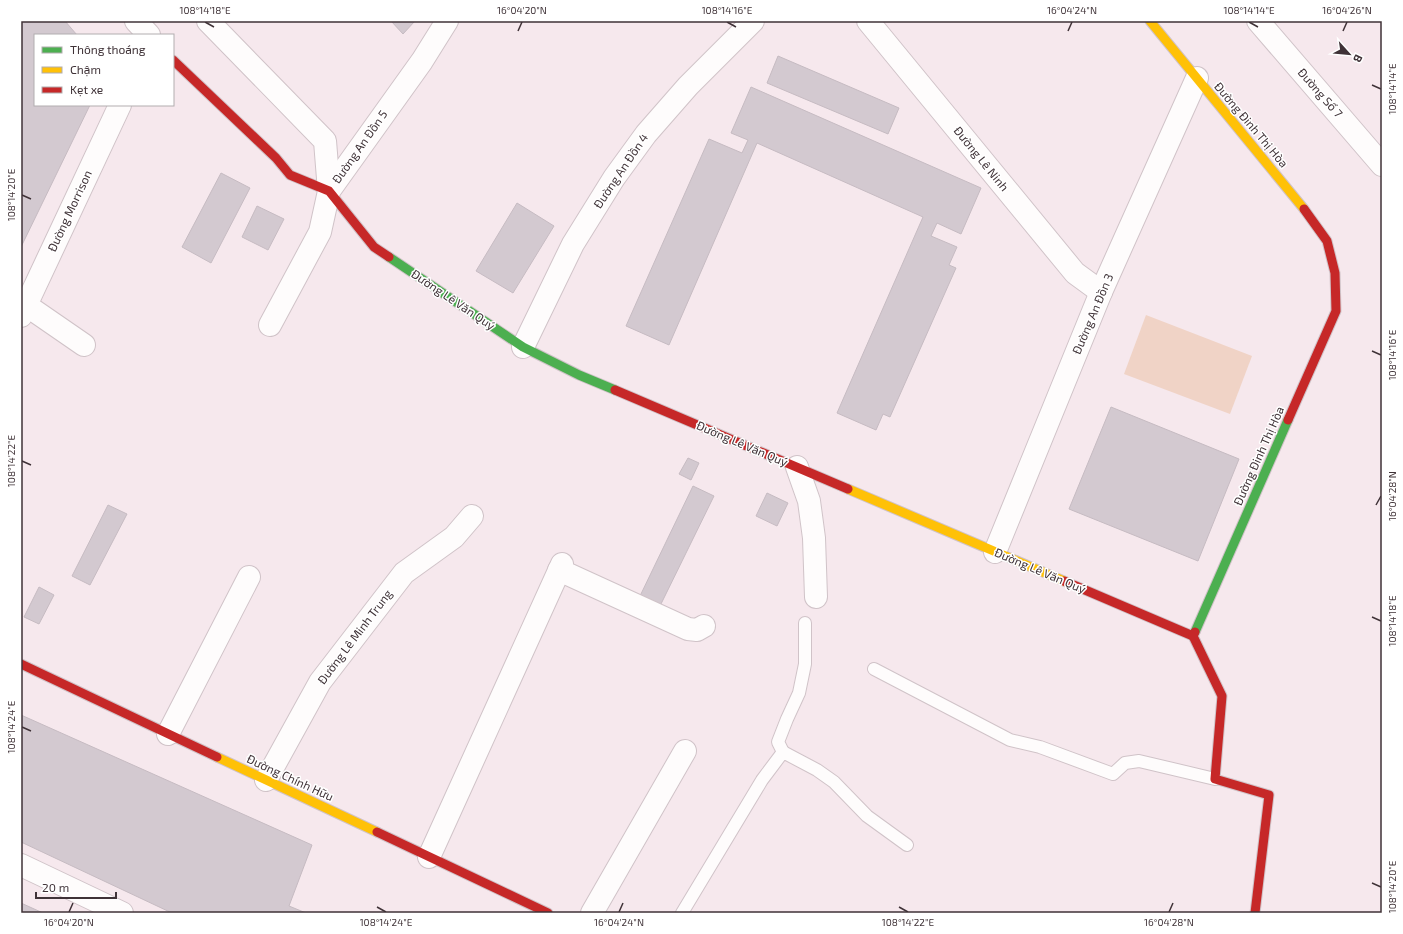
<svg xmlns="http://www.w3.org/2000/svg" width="1403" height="934" font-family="'Exo 2',sans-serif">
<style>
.green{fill:#f0d3c6}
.building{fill:#d3c9d0;stroke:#c6bbc2}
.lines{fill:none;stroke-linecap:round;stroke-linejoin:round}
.lane-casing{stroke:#d0c3c8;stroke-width:14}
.street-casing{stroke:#d0c3c8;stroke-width:24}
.fast-casing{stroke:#d0c3c8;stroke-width:11}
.slow-casing{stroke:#d0c3c8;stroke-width:11}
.jam-casing{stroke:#d0c3c8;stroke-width:11}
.lane{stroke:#fefcfc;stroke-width:12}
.street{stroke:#fefcfc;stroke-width:22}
.fast{stroke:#4caf50;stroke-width:9}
.slow{stroke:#ffc107;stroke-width:9}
.jam{stroke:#c62828;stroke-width:9}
.ticks{fill:none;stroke:#3f3237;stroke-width:1.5}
.labels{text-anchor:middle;stroke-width:3;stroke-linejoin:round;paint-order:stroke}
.street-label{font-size:12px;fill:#3f3237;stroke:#fff}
.neatline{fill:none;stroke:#3f3237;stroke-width:1.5}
.ticks-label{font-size:10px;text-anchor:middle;fill:#3f3237}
</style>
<rect width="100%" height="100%" fill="#f6e8ed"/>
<polygon class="green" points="1146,315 1252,356 1230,414 1124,374"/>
<g class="building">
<polygon points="21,21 65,21 77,35 35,35 35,105 90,105 21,247"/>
<polygon points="391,21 415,21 403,34"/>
<polygon points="778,56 899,108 888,134 767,83"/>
<polygon points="751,87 981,188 961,234 937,223 931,236 957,247 949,265 956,268 890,417 883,414 876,430 837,413 923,217 757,143 669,345 626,326 709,139 742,153 748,140 731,133"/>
<polygon points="221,173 250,188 211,263 182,247"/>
<polygon points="517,203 554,226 513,293 476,271"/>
<polygon points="257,206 284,219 268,250 242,237"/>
<polygon points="1111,407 1239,459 1198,561 1069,509"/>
<polygon points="688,458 699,463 691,480 679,474"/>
<polygon points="693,486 714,496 660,606 640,596"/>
<polygon points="767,493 788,503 777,526 756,516"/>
<polygon points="108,505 127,514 90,585 72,576"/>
<polygon points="39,587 54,595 39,624 24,617"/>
<polygon points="21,715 312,845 289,906 306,913 172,913 21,842"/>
<polygon points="21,903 43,913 21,913"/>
</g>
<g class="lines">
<g class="lane-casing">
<g id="lane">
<polyline points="874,669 1010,740 1040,747 1113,774 1125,763 1139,761 1215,779"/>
<polyline points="783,752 778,742 787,719 799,693 805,664 805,623"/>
<polyline points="682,913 762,780 783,752 817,770 834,782 867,816 907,845"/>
</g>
</g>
<g class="street-casing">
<g id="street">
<polyline points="136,21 149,35"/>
<polyline points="208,21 325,141 329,191"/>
<polyline points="868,21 1075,273 1101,292"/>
<polyline points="1258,21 1382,165"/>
<polyline points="26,305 84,345"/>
<polyline points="21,316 120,105"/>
<polyline points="270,325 320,232 329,191 422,61 447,21"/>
<polyline points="523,347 573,244 614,178 646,134 688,86 753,21"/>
<polyline points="797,467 809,501 814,538 816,597"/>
<polyline points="995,552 1101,292 1197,78"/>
<polyline points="559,570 688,629 697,630 704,626"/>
<polyline points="168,734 249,577"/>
<polyline points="266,780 320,682 404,573 454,537 472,516"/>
<polyline points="429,857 562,564"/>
<polyline points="21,865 122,913"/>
<polyline points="592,913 685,751"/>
</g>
</g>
<g class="fast-casing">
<g id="fast">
<polyline points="389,257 523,347 579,375 615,390"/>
<polyline points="1195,632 1288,420"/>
</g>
</g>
<g class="slow-casing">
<g id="slow">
<polyline points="1150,21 1304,209"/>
<polyline points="848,489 1064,581"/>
<polyline points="217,757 377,832"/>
</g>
</g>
<g class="jam-casing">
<g id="jam">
<polyline points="173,60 276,158 290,175 329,191 374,247 389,257"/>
<polyline points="615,390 848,489"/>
<polyline points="1288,420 1336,311 1335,273 1327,241 1304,209"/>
<polyline points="1064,581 1193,636"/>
<polyline points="1195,632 1193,636 1222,696 1215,779 1269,795 1255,913"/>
<polyline points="21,664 217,757"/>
<polyline points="377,832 548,913"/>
</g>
</g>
<use href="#lane" class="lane"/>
<use href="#street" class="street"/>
<use href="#fast" class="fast"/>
<use href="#slow" class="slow"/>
<use href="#jam" class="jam"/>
</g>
<path class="ticks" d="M205,22l9,5M727,22l9,5M1249,22l9,5M518,31l4,-9M1068,31l4,-9M1343,31l4,-9M1372,85l9,4M22,195l9,4M1372,351l9,4M22,461l9,4M1376,505l5,-9M1372,617l9,4M22,727l9,4M1372,883l9,4M377,907l9,5M899,907l9,5M69,912l4,-9M619,912l4,-9M1169,912l4,-9"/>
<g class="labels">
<g class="street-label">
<text transform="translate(1320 93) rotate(49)" y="4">Đường Số 7</text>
<text transform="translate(1251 125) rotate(50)" y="4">Đường Đinh Thị Hòa</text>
<text transform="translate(360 147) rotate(-55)" y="4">Đường An Đồn 5</text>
<text transform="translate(981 159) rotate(51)" y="4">Đường Lê Ninh</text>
<text transform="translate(621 171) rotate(-56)" y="4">Đường An Đồn 4</text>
<text transform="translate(70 211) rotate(-65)" y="4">Đường Morrison</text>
<text transform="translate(453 300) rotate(34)" y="4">Đường Lê Văn Quý</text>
<text transform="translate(1093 314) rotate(-67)" y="4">Đường An Đồn 3</text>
<text transform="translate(742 444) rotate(23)" y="4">Đường Lê Văn Quý</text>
<text transform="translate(1259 456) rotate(-66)" y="4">Đường Đinh Thị Hòa</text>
<text transform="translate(1040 571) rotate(23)" y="4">Đường Lê Văn Quý</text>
<text transform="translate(355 637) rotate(-53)" y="4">Đường Lê Minh Trung</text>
<text transform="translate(290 778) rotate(25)" y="4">Đường Chính Hữu</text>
</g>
</g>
<rect width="1403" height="934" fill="none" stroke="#ffffff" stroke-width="44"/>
<rect x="34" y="34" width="140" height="72" fill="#ffffff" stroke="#b2adaf"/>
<rect x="42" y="47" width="20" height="6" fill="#4caf50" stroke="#b2adaf"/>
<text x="70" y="54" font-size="12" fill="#3f3237">Thông thoáng</text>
<rect x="42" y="67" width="20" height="6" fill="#ffc107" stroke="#b2adaf"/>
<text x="70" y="74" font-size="12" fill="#3f3237">Chậm</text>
<rect x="42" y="87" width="20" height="6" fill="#c62828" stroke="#b2adaf"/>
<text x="70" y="94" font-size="12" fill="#3f3237">Kẹt xe</text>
<g transform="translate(1349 54) rotate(117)" stroke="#ffffff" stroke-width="3" paint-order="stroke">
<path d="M0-3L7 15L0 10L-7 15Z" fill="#3f3237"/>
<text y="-6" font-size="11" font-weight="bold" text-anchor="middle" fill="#3f3237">B</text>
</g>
<path d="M36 892v6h80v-6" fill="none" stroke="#3f3237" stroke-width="2"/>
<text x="42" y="892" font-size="12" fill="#3f3237" stroke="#ffffff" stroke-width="3" paint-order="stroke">20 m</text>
<rect x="22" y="22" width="1359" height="890" class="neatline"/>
<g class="ticks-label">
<text x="205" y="14">108°14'18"E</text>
<text x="522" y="14">16°04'20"N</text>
<text x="727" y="14">108°14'16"E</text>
<text x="1072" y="14">16°04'24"N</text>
<text x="1249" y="14">108°14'14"E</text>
<text x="1347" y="14">16°04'26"N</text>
<text transform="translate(1392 89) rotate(-90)" y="4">108°14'14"E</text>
<text transform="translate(11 195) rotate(-90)" y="4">108°14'20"E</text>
<text transform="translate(1392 355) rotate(-90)" y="4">108°14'16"E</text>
<text transform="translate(11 461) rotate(-90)" y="4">108°14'22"E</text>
<text transform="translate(1392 496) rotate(-90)" y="4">16°04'28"N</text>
<text transform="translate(1392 621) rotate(-90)" y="4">108°14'18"E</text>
<text transform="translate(11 727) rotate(-90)" y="4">108°14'24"E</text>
<text transform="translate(1392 887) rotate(-90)" y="4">108°14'20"E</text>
<text x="69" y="926">16°04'20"N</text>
<text x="386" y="926">108°14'24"E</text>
<text x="619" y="926">16°04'24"N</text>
<text x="908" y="926">108°14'22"E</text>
<text x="1169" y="926">16°04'28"N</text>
</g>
</svg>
